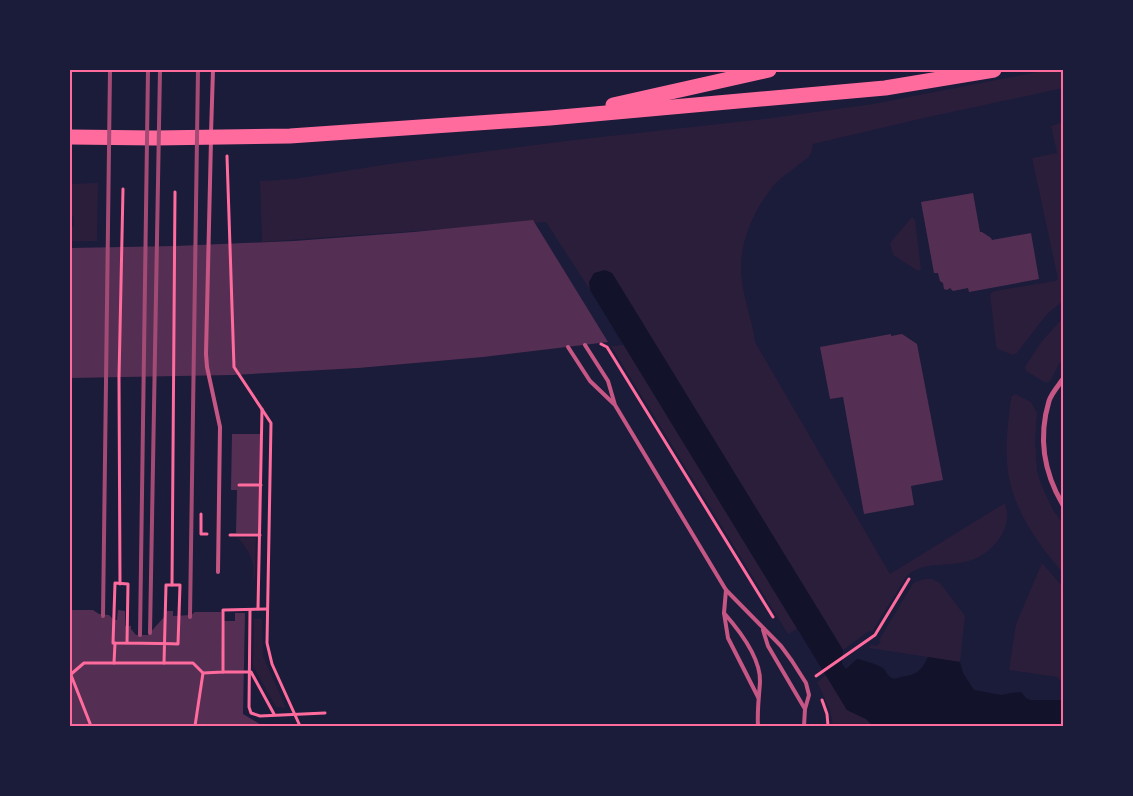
<svg xmlns="http://www.w3.org/2000/svg" width="1133" height="796" font-family="Barlow,sans-serif">
<style>
.green{fill:#2a1e3b}
.water{fill:#12122b}
.building{fill:#542f53}
.lines{fill:none;stroke-linecap:round;stroke-linejoin:round}
.path{stroke:#ff6b9d;stroke-width:3}
.service{stroke:#c65784;stroke-width:4}
.minor{stroke:#c65784;stroke-width:5}
.motorway{stroke:#ff6b9d;stroke-width:15}
.rail{stroke:#a44b75;stroke-width:4}
.neatline{fill:none;stroke:#ff6b9d;stroke-width:2}
</style>
<rect width="100%" height="100%" fill="#1b1b3a"/>
<g class="green">
<path d="M1048,70h15v18l-139,30 -111,26c-1,3 -1,8 -3,11 -3,5 -28,21 -35,29 -20,24 -35,55 -34,87 1,24 11,47 14,71l135,232 115,-71c4,13 2,25 -6,36 -29,40 -70,14 -93,38l-34,55 -3,-1 -26,19 -231,-377 -23,9 1,8 -44,-68 -284,20 -2,-61 34,-2 95,-15 185,-24 190,-21 109,-15z"/>
<polygon points="1063,122 1063,301 1047,314 1017,353 1013,355 998,349 996,346 990,294 994,291 1055,281 1058,279 1032,158 1057,153 1051,126"/>
<polygon points="98,183 97,241 70,241 70,229 74,225 73,216 70,216 70,184"/>
<polygon points="912,217 915,220 921,269 918,271 893,255 890,243"/>
<polygon points="1063,318 1063,357 1050,381 1046,383 1026,371 1025,367 1042,341"/>
<polygon points="624,345 797,629 788,634 611,346"/>
<path d="M1015,394l16,8 6,11 -2,27 2,31 4,13 12,26 10,14v49c-27,-31 -54,-69 -56,-111 -2,-22 2,-44 4,-65z"/>
<path d="M238,538h18l-1,38 -4,8c7,-17 -1,-33 -13,-46z"/>
<polygon points="1042,563 1063,587 1063,683 1057,677 1009,670 1016,624"/>
<polygon points="925,579 932,579 940,583 965,616 960,662 869,648 871,645 877,646 881,642 879,640 881,637 912,585 915,582"/>
<polygon points="254,619 262,619 263,656 286,708 276,707 253,666"/>
<polygon points="826,675 847,710 866,719 873,726 833,726 830,710 817,682"/>
</g>
<path class="water" d="M605,270l7,3 231,377 -1,14 4,5 11,-10c6,1 21,6 26,9 3,3 4,7 7,9 4,3 7,1 11,0 16,-2 20,-6 27,-20l32,5 3,11 11,17 27,5 10,-2 10,-1 5,6 4,2h33v26h-190l-7,-7 -19,-9 -257,-420 -1,-8 5,-9z"/>
<g class="building">
<polygon points="973,193 980,232 982,232 991,238 992,240 1031,233 1039,279 969,292 968,288 953,291 950,288 947,290 944,289 943,283 940,281 938,273 934,273 921,202"/>
<polygon points="533,220 608,342 483,357 358,368 233,375 70,378 70,248 175,246 294,241 414,232"/>
<polygon points="891,334 891,336 902,334 917,344 943,480 911,486 914,505 864,514 843,397 830,399 820,347"/>
<polygon points="232,434 260,434 259,533 236,533 237,490 231,490"/>
<polygon points="71,610 93,610 99,614 109,615 114,620 117,620 118,610 125,611 125,626 131,626 131,629 136,635 148,635 164,617 165,611 173,611 173,616 191,615 195,612 221,612 221,654 222,621 235,621 235,613 245,613 243,714 263,726 70,726"/>
</g>
<g class="lines">
<g class="path">
<polyline points="227,156 234,367 271,423 267,643 272,664 300,726"/>
<polyline points="601,344 607,347 773,617"/>
<polyline points="239,485 261,485"/>
<polyline points="201,514 201,534 207,534"/>
<polyline points="230,535 260,535"/>
<polyline points="120,584 119,378 123,189"/>
<polyline points="172,585 175,192"/>
<polyline points="258,609 262,409"/>
<polyline points="250,610 249,707 251,713 260,716 325,713"/>
<path d="M127,643l1,-59 -13,-1 -2,60c21,0 43,0 65,1l2,-59h-14l-2,78"/>
<polyline points="114,663 115,643"/>
<polyline points="223,672 251,672 274,714"/>
<polyline points="70,675 84,663 193,663 203,673 223,672 223,610 267,609"/>
<polyline points="71,675 91,726"/>
<polyline points="816,676 875,635 909,579"/>
<polyline points="822,700 827,714 828,726"/>
<polyline points="195,726 203,673"/>
</g>
<g class="service">
<polyline points="211,133 213,70"/>
<polyline points="211,140 206,354 207,367 220,427 218,572"/>
<polyline points="585,345 608,381 615,405 726,590 781,646 792,661 806,683 809,695 805,709 804,726"/>
<polyline points="568,347 590,381 614,404"/>
<polyline points="726,590 724,613 728,638 758,697"/>
<path d="M724,613c15,17 37,45 36,69 -1,15 -3,29 -2,44"/>
<polyline points="763,630 768,646 805,709"/>
</g>
<path class="minor" d="M1063,379c-5,7 -12,15 -14,22 -11,37 -5,72 14,104"/>
<g class="motorway">
<polyline points="613,105 769,70"/>
<polyline points="70,137 155,138 290,136 550,118 885,88 994,70"/>
</g>
<g class="rail">
<polyline points="103,616 110,70"/>
<polyline points="190,617 198,70"/>
<polyline points="150,633 160,70"/>
<polyline points="140,635 148,70"/>
</g>
</g>
<rect width="1133" height="796" fill="none" stroke="#1b1b3a" stroke-width="142"/>
<rect x="71" y="71" width="991" height="654" class="neatline"/>
</svg>
